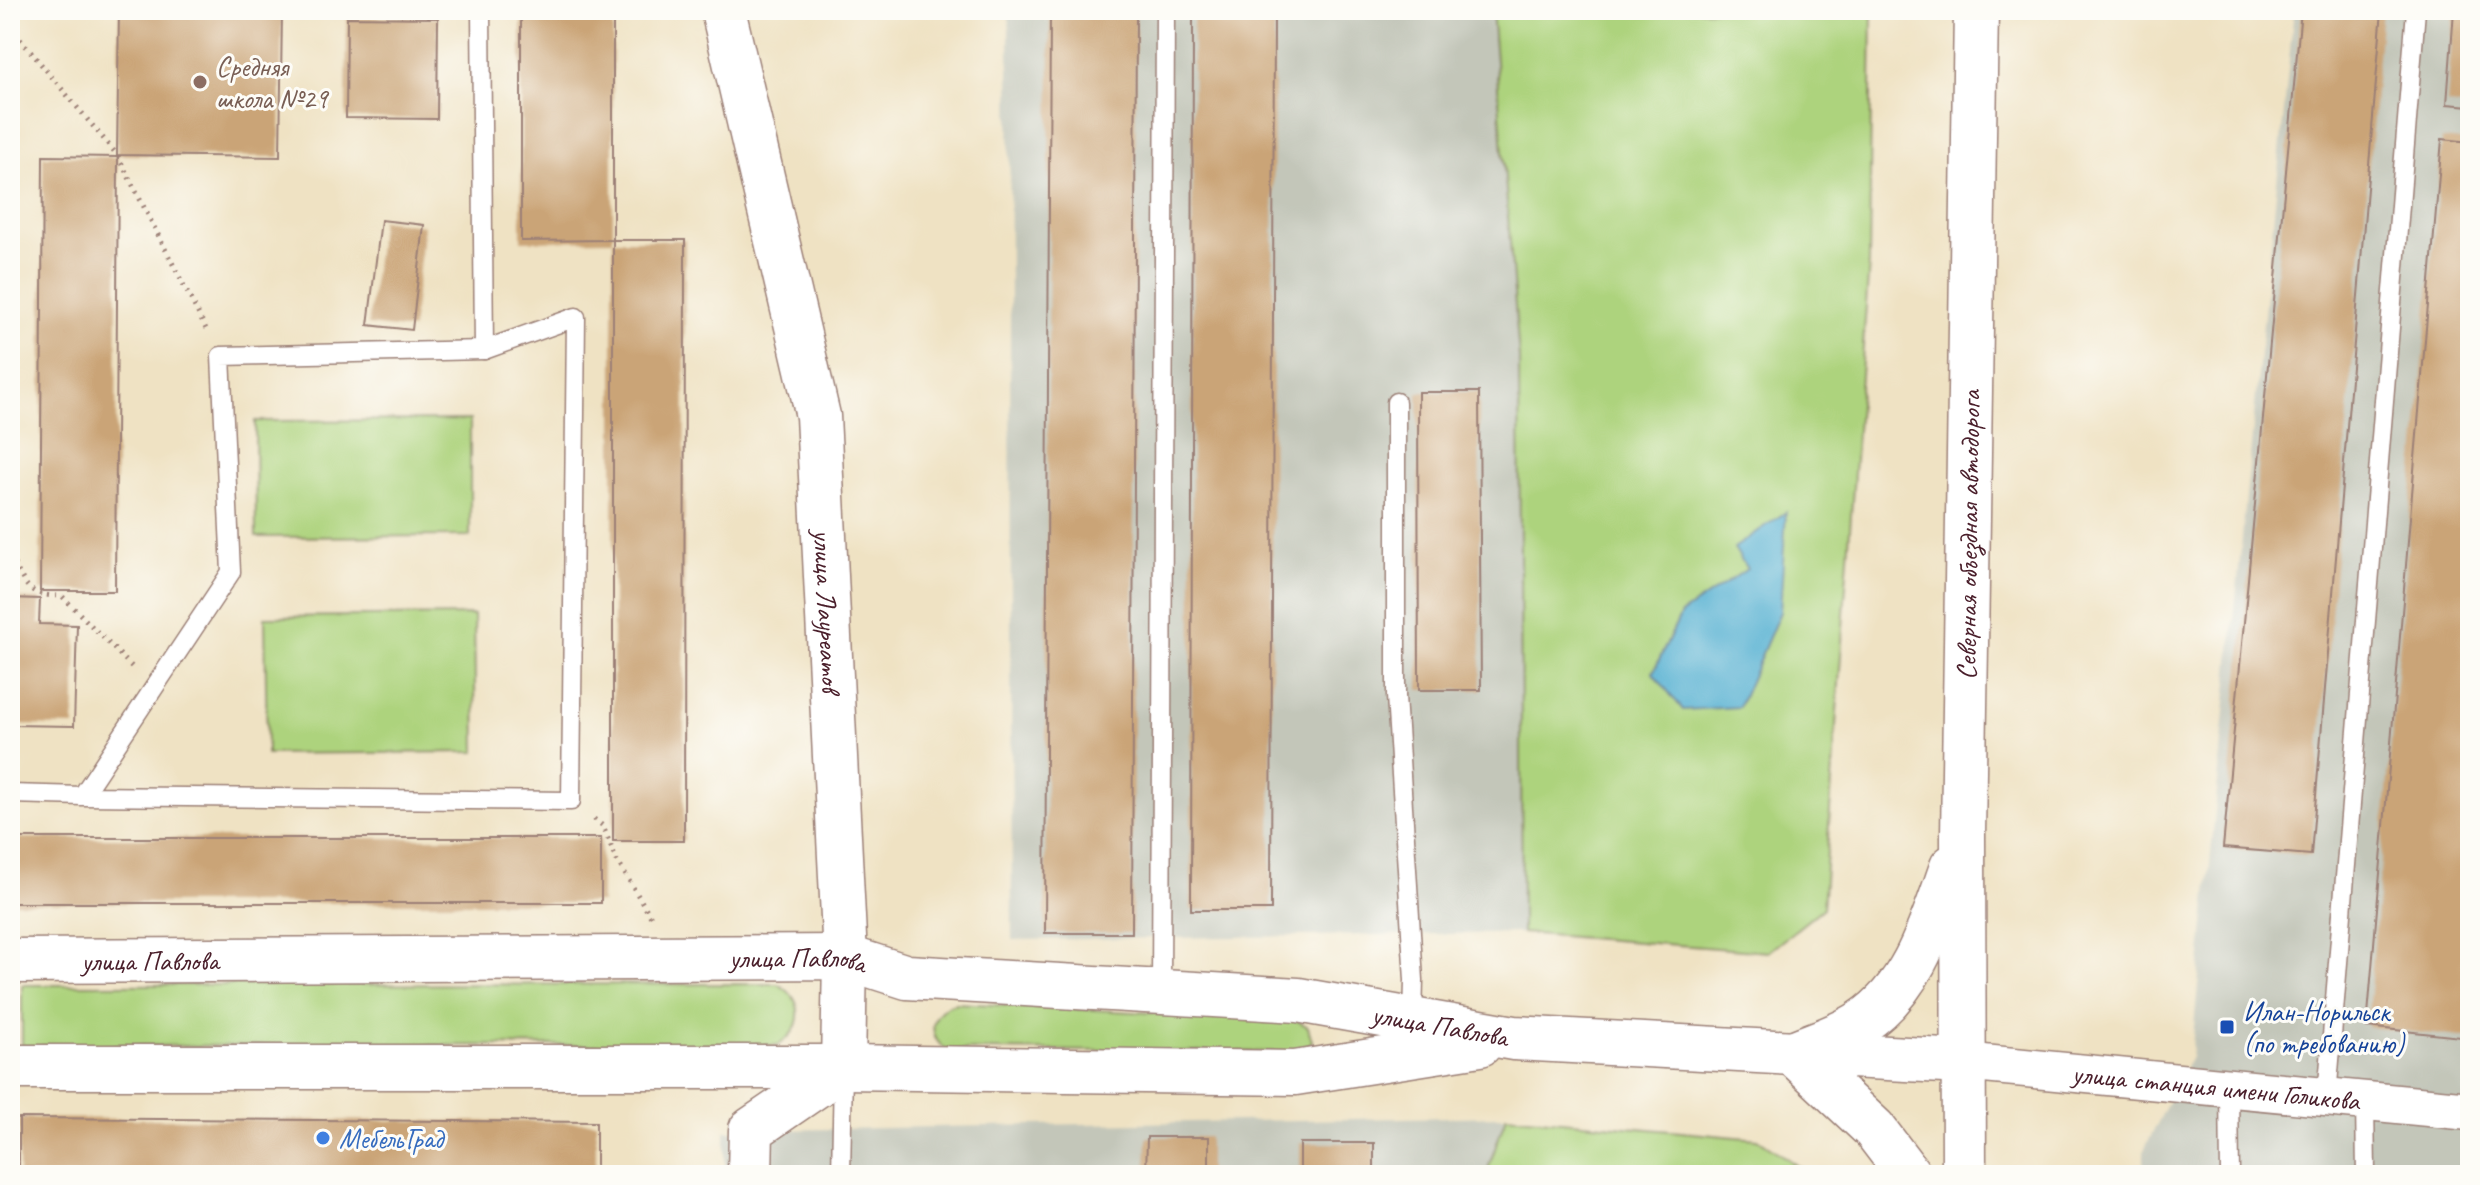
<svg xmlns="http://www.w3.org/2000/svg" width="2480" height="1185" font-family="Caveat,sans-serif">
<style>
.industrial{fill:#c3c6b9}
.green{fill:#add37d;stroke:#7c7954;stroke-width:2;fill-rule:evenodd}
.water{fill:#54b0d2;stroke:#4f687e;stroke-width:2}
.building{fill:#caa477}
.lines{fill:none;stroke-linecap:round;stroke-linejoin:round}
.service-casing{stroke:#9c8077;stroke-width:21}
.minor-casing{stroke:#9c8077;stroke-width:41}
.tertiary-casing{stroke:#9c8077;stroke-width:47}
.path{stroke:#9c8077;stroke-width:5;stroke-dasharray:2 6;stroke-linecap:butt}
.service{stroke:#fff;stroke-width:18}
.minor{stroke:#fff;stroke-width:38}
.tertiary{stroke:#fff;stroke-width:44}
.education-dot{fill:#8d6e63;stroke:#fdfcf7;stroke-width:3}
.transit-dot{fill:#1a4fb4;stroke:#fdfcf7;stroke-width:3}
.shop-dot{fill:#3f7fe0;stroke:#fdfcf7;stroke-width:3}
.labels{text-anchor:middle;stroke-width:6;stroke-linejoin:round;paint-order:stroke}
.education-label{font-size:28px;fill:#785e54;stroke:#fdfcf7;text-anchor:start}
.street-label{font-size:28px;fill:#4a1f2b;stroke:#fdfcf7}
.transit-label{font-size:28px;fill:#164399;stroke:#fdfcf7;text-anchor:start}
.shop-label{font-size:28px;fill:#366cbe;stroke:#fdfcf7;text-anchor:start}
</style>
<rect width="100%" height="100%" fill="#fdfcf7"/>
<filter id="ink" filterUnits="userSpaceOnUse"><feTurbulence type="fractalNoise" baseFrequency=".0125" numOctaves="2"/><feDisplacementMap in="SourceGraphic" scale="16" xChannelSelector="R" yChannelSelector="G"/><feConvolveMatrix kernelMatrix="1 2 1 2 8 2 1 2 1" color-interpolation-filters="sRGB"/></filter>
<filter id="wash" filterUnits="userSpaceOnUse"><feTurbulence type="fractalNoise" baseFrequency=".006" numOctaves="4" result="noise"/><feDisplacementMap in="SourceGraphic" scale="32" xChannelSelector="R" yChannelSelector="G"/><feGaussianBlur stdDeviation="1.8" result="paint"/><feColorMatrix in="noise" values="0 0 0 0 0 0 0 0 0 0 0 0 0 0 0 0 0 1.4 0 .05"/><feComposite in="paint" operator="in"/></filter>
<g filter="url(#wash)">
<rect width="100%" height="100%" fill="#efe2c3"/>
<g class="industrial">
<polygon points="1009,10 1492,10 1519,358 1522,933 1012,940"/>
<polygon points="2294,10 2470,10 2470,1175 2144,1175 2144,1150 2191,1057"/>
<polygon points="1506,1116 1503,1175 725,1175 725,1131"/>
</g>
<g class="green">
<path d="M1492,10h380l-3,253 -46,645 -55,44 -246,-19 -3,-575zM1748,569l-95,104 28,-59z"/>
<polygon points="470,420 470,536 256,537 255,421"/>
<polygon points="474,615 476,752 267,754 265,617"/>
<path d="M778,984c28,16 26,45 0,61l-756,1v-61z"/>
<path d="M955,1003l341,17 12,7 4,14 -7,11 -358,-2c-22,-14 -16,-40 8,-47z"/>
<polygon points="1506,1116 1758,1139 1811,1175 1486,1175"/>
</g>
<polygon class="water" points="1786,512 1780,612 1739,707 1683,710 1653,673 1681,614 1747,569 1734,548"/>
<g id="blocks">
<g class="building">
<polygon points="119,10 282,10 280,157 117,155"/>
<polygon points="521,10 613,10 613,240 521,241"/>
<polygon points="1050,10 1136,10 1132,933 1045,933"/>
<polygon points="1193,10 1274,10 1271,910 1191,910"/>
<polygon points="2301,10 2382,10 2311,855 2223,848"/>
<polygon points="2454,10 2470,10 2470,106 2447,104"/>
<polygon points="347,17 438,18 437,119 346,118"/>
<polygon points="2442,139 2470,142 2470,1038 2367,1027"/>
<polygon points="43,156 118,157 115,591 40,591"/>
<polygon points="381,220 424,225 412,330 368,325"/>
<polygon points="613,240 685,240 684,841 613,841"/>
<polygon points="1418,392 1479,392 1481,690 1419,690"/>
<polygon points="10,598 40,599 39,624 77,625 74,726 10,725"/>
<rect x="12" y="838" width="589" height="65"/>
<polygon points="19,1118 596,1122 596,1175 19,1175"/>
<polygon points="1147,1137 1209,1137 1209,1175 1146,1175"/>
<rect x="1300" y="1143" width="74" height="32"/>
</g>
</g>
</g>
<g filter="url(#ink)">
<use href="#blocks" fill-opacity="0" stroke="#9c8077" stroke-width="2"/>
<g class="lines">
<g class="service-casing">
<g id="service">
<polyline points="481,10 484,350"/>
<polyline points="1396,402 1396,696 1414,980 1413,1020"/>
<polyline points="10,794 82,796 571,801 576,317 484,350 221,356 231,572 82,796"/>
<polyline points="1161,992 1165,10"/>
<polyline points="2229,1087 2230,1175"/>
<polyline points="2327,1097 2416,10"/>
<polyline points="2365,1100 2366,1175"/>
<polyline points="841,1175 843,1070"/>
</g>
</g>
<g class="minor-casing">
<g id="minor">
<path id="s1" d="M1963,1062l507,49"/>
</g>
</g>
<g class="tertiary-casing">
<g id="tertiary">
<path id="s2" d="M723,10l95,406 27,541 -2,110"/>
<path id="s3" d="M10,961l835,-4 62,20 391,23 216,38 449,24"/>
<polyline points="10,1067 843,1067 1295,1073 1480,1044"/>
<polyline points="750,1175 751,1130 843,1067"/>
<path d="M1909,1175l-35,-46 -81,-76c21,-9 50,-18 69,-31 52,-34 70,-99 90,-155"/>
<path id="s4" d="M1964,1175l-1,-340 13,-825"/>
</g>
</g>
<g class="path">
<polyline points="10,27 118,156 208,333"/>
<path d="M10,557c17,29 16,39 52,39l72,73"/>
<polyline points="594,819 603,826 616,859 651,917"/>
</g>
<use href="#service" class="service"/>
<use href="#minor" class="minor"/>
<use href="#tertiary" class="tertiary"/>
</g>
</g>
<circle class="education-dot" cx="200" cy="82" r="8"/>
<rect class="transit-dot" x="2219" y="1019" width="16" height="16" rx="4"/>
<circle class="shop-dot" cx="323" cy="1138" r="8"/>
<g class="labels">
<g class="education-label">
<text x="216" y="76">Средняя<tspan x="216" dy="32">школа №29</tspan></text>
</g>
<g class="street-label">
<text dy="10" stroke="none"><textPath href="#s4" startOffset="640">Северная объездная автодорога</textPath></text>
<text dy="10" stroke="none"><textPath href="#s2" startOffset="612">улица Лауреатов</textPath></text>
<text dy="10" stroke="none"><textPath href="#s3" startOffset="140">улица Павлова</textPath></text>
<text dy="10" stroke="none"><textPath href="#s3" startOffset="788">улица Павлова</textPath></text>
<text dy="10" stroke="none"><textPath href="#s3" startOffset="1436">улица Павлова</textPath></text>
<text dy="10" stroke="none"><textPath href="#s1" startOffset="254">улица станция имени Голикова</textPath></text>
</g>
<g class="transit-label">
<text x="2243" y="1021">Илан-Норильск<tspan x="2243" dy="32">(по требованию)</tspan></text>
</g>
<g class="shop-label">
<text x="339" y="1148">МебельГрад</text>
</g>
</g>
<rect width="2480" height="1185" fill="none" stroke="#fdfcf7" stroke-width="40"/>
</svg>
